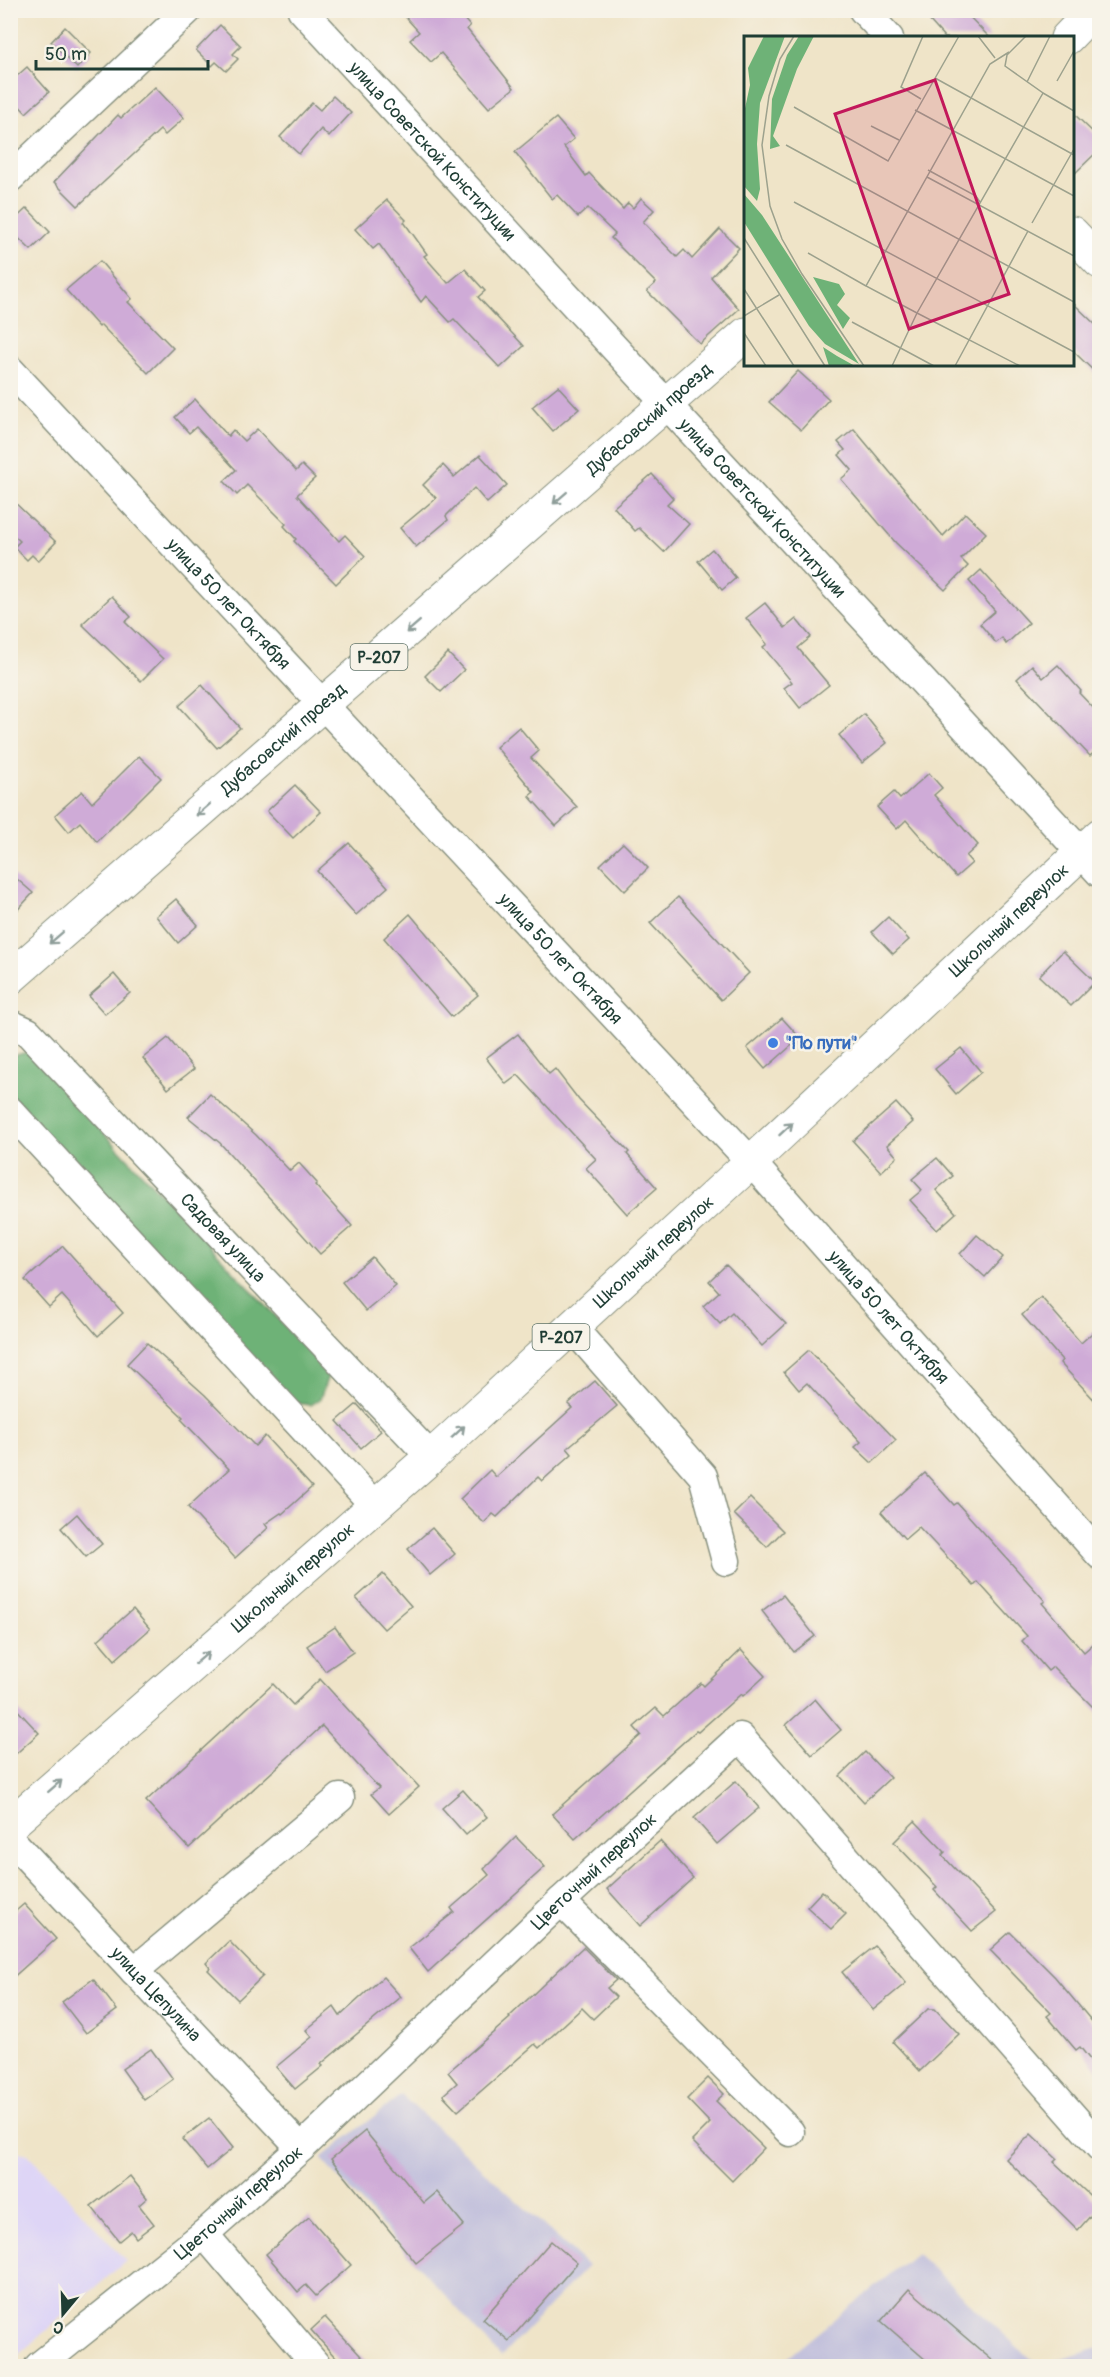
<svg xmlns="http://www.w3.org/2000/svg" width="1110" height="2377" font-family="Pangolin,sans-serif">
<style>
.built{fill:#ded5f6}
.industrial{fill:#c3c1dc}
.forest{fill:#6eb277;stroke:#467856;stroke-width:1.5}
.building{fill:#cfabd7}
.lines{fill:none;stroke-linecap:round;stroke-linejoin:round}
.minor-casing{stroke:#87907e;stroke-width:31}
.major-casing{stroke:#87907e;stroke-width:35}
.minor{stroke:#fff;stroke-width:28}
.major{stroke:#fff;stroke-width:33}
.oneway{stroke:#8f9e9a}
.shop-dot{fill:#3f7fe0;stroke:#f7f3e8;stroke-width:2}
.labels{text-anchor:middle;stroke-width:5;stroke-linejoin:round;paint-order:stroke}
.shield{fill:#f7f3e8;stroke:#60746a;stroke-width:1.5}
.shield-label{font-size:16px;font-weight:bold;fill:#1f3d34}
.street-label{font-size:18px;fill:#1f3d34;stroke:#f7f3e8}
.shop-label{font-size:18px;font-weight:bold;fill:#366cbe;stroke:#f7f3e8;text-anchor:start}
.inset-road{fill:none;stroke:#9ca18d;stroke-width:1.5}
.view{fill:#c2185b;fill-opacity:0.15;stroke:#c2185b;stroke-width:3}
.inset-edge{fill:none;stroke:#1f3d34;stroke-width:3}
</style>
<rect width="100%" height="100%" fill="#f7f3e8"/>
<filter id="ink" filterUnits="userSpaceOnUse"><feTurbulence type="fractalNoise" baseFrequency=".0167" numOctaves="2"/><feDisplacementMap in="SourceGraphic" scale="12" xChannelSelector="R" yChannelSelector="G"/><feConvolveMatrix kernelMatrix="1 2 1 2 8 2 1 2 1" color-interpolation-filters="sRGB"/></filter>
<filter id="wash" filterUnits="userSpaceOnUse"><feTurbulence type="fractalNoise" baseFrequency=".008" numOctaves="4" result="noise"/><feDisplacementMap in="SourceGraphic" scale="24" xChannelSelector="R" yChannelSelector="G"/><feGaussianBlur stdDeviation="1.35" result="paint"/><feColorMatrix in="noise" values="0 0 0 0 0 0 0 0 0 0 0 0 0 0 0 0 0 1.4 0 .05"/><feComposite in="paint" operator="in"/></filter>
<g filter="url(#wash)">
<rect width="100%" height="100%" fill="#efe4c8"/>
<polygon class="built" points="10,2150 28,2154 126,2261 11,2361"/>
<g class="industrial">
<polygon points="401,2095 588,2266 501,2357 321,2158"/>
<polygon points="916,2253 1038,2366 778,2366"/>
<polygon points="1099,2348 1099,2366 1039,2366"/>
</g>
<polygon class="forest" points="28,1052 329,1373 320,1399 311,1405 295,1403 11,1096 11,1056"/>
<g id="blocks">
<g class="building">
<polygon points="399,10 456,10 470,26 467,29 514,88 489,108 441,53 431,62 410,40 419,32"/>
<polygon points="920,10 963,10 990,38 945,38"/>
<polygon points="220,25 241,46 233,54 238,59 226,71 216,62 212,66 196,50"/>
<polygon points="65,27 91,53 77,68 51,42"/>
<polygon points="27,67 49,92 26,113 10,96 10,82"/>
<polygon points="155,87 184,118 165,135 160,130 78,206 54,182 118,115 121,118"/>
<polygon points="333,96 351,113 329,137 321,129 299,154 280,137 312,103 320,110"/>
<polygon points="1072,112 1100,139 1100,149 1072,176"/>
<polygon points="556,118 574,139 564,147 586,176 589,173 623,209 628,203 633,208 641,198 654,210 643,222 677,257 684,250 692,259 720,229 739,248 711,277 739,309 700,344 647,291 656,283 611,238 615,234 588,208 578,217 557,195 552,199 515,152"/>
<polygon points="387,200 406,220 404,222 427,254 424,256 448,283 465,269 485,291 478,297 524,346 500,368 454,319 450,322 426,296 421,302 379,244 373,249 355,229"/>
<polygon points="27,208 50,232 31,250 10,230 10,224"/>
<polygon points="100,261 132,299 128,302 173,348 148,373 101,325 99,327 66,290"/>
<polygon points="1072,302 1100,329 1100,377 1072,350"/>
<polygon points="798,371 829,399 801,430 769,402"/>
<polygon points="558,386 579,409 553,431 532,407"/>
<polygon points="195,399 228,436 233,430 244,441 257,429 296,471 302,465 315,478 297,495 339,541 345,535 365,556 336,584 294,541 296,539 284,526 286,524 247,485 237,495 224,481 236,470 196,427 189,433 175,417"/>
<polygon points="854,429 943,536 965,513 986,533 961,559 968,566 945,590 896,543 841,479 852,470 839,455 845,450 838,442"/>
<polygon points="480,455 507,485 487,503 474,488 446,516 448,520 416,547 400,528 436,498 423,485 443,465 454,477"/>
<polygon points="652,474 673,498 667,504 689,524 664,552 639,528 635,531 614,507"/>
<polygon points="10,498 56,542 38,561 32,555 27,560 14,547 20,541 10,532"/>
<polygon points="712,549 736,578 722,590 698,561"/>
<polygon points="981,570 1029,623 1006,644 1002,638 996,643 980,624 995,611 969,581"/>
<polygon points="112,596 131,617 125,622 163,659 141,681 82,624"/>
<polygon points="765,603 785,628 796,619 811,637 798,648 829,685 800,708 784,688 792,682 763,647 767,644 746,618"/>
<polygon points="448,653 464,670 441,692 425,676"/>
<polygon points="1032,665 1043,678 1058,665 1081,691 1079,693 1100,715 1100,747 1090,756 1017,679"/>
<polygon points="202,685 240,728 217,748 179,706"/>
<polygon points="864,714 887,743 862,763 839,735"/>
<polygon points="519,727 539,751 531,758 577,807 556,826 529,796 534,792 496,747"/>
<polygon points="139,756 161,778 97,842 80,822 69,832 55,815 82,791 92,803"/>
<polygon points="929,773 942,788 934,795 978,845 966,856 972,863 956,877 906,820 897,829 877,807 894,792 900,799"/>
<polygon points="295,785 321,812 293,838 267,811"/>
<polygon points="349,843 388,887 356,915 317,871"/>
<polygon points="623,843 648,868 625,891 600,865"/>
<polygon points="10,873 33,893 10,918"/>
<polygon points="678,897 749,973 721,1000 650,923"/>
<polygon points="176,899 198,925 178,943 156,916"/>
<polygon points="410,914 478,995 452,1017 384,938"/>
<polygon points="888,917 909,940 893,954 872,932"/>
<polygon points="1063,951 1095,982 1071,1006 1039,976"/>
<polygon points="114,974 130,993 105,1014 89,996"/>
<polygon points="782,1018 800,1038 765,1069 747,1048"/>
<polygon points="518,1034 549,1074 555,1069 579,1100 629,1152 627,1154 657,1188 627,1214 586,1168 596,1159 518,1075 506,1084 486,1058"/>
<polygon points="168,1038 194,1069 168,1089 143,1058"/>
<polygon points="961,1048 981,1072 956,1094 935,1069"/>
<polygon points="210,1094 256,1135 290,1171 299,1163 317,1183 315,1185 352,1226 320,1254 220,1143 188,1117"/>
<polygon points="896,1103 913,1122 887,1145 897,1157 881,1172 853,1141"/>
<polygon points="937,1158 953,1176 936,1190 956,1213 937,1230 910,1200 922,1190 912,1179"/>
<polygon points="977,1235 1003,1257 985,1277 960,1254"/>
<polygon points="63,1246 123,1313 98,1336 62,1295 49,1307 25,1280"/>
<polygon points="372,1257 396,1286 366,1311 342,1282"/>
<polygon points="726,1265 786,1324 762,1346 732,1313 720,1324 703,1306 719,1292 709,1281"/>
<polygon points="1041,1297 1081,1343 1100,1326 1100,1406 1060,1363 1062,1360 1022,1315"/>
<polygon points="147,1343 205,1395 255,1446 265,1436 312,1487 282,1514 281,1513 265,1524 268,1528 235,1558 188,1507 229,1469 181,1419 183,1417 127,1364"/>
<polygon points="809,1350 896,1440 872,1463 855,1447 861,1442 807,1383 799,1390 784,1372"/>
<polygon points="595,1381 617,1406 567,1448 572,1454 542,1481 538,1477 497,1517 493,1514 484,1523 460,1499 490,1470 496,1477 572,1408 568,1404"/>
<polygon points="357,1404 381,1431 361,1448 337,1421"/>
<polygon points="925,1473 954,1505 957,1503 1045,1601 1042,1603 1084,1652 1100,1638 1100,1714 1053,1667 1048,1671 1022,1641 1027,1636 978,1582 974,1586 919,1527 905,1539 881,1512"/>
<polygon points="750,1498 783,1531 767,1547 734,1514"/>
<polygon points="77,1514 102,1544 86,1557 61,1528"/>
<polygon points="432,1528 455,1554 430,1575 408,1549"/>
<polygon points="383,1574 411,1606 384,1629 356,1598"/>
<polygon points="783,1595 815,1636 794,1652 762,1611"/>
<polygon points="133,1609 150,1629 115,1660 98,1640"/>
<polygon points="335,1627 353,1652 325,1671 307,1646"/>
<polygon points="741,1650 765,1676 743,1696 741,1694 698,1732 696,1731 575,1839 552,1814 641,1735 634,1727 656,1708 664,1716 701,1683 704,1686"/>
<polygon points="320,1679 419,1787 389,1814 371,1794 379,1788 322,1726 189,1848 146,1801 273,1684 293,1705"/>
<polygon points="815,1699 841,1730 812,1755 786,1725"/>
<polygon points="10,1702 39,1733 10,1759"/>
<polygon points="865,1752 890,1778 864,1802 840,1776"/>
<polygon points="736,1781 759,1808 717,1844 694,1818"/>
<polygon points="463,1790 487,1817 466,1835 442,1808"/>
<polygon points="915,1821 945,1852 942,1855 996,1912 972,1931 934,1890 937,1887 894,1842"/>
<polygon points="516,1837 545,1867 428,1972 409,1948 454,1912 451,1908 489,1875 484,1869"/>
<polygon points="660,1841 693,1878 640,1926 607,1889"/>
<polygon points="822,1891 846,1914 831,1929 807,1907"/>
<polygon points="24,1904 56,1939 10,1980 10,1916"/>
<polygon points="1010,1932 1055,1977 1100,2031 1100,2072 1080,2047 1076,2050 1047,2016 1051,2013 990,1950"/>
<polygon points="229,1941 263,1976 238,2000 208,1970 210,1968 206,1963"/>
<polygon points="875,1946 906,1983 873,2010 842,1972"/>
<polygon points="583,1947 616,1980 607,1988 616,1997 593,2019 582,2008 539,2048 535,2044 458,2111 443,2095 457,2083 448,2072 510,2018 509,2017"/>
<polygon points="383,1977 401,1997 321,2064 323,2066 295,2089 276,2067 312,2037 306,2030 334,2007 340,2016"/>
<polygon points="93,1979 117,2010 86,2033 62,2002"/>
<polygon points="928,2009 935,2009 959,2034 920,2071 893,2042"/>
<polygon points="151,2049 173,2079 144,2100 122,2069"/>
<polygon points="708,2078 724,2094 716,2101 764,2148 732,2181 692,2141 710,2123 687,2099"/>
<polygon points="209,2118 233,2148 207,2169 182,2139"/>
<polygon points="365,2131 424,2203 437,2192 464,2225 416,2263 331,2159"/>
<polygon points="1031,2134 1057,2159 1054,2162 1100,2205 1078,2230 1006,2159"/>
<polygon points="130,2176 147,2198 139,2205 154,2224 136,2238 131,2231 119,2241 91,2206"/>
<polygon points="309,2217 351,2265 316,2296 306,2285 298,2292 266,2254"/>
<polygon points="551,2241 577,2263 509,2341 483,2319"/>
<polygon points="909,2289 1000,2367 934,2367 881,2321"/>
<polygon points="325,2317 371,2367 344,2367 311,2330"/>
</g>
</g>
</g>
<g filter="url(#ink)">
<use href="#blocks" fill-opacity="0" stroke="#87907e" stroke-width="1.5"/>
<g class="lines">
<g class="minor-casing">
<g id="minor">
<path id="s1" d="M302,10l798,863"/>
<polyline points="863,10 889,38"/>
<polyline points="10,178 188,10"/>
<path id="s2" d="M10,370l741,792 349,393"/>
<path id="s3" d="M10,1024l18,8 403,425"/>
<polyline points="10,1111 376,1507"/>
<polyline points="572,1327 703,1476 726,1561"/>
<path id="s4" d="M10,1839l291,309"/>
<polyline points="561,1901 790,2132"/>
<polyline points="134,1971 340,1798"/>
<polyline points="204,2234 317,2366"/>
<path id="s5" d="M39,2366l165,-132 97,-86 260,-247 179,-164 360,410"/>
</g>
</g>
<g class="major-casing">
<g id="major">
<polyline points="1067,38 1094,10"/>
<polyline points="1072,233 1100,262"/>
<path id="s6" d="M10,978l736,-644"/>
<path id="s7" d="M10,1825l421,-368 320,-295 349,-327"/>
</g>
</g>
<use href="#minor" class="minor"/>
<use href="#major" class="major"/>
</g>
<defs><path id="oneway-shaft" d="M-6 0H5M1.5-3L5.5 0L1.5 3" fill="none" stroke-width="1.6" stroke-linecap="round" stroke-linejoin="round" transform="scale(1.5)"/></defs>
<g class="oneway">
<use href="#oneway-shaft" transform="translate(560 498) rotate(139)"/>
<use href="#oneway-shaft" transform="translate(413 627) rotate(139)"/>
<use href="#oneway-shaft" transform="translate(203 810) rotate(139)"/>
<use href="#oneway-shaft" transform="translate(56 938) rotate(139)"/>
<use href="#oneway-shaft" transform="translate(786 1129) rotate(-43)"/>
<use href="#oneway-shaft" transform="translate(458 1432) rotate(-43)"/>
<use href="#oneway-shaft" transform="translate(202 1658) rotate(-41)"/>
<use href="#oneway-shaft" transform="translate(55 1786) rotate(-41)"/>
</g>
</g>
<circle class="shop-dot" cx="773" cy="1043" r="6"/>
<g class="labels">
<g class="shield">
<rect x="350.5" y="644" width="57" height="26" rx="4.5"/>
<rect x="532.5" y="1324" width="57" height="26" rx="4.5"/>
</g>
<g class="shield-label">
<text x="379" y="663">Р-207</text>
<text x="561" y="1343">Р-207</text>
</g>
<g class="street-label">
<text dy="6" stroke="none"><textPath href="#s1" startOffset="192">улица Советской Конституции</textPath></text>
<text dy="6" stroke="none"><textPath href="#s6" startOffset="849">Дубасовский проезд</textPath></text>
<text dy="6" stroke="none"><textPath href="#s1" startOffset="678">улица Советской Конституции</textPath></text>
<text dy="6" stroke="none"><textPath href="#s2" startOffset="320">улица 50 лет Октября</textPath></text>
<text dy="6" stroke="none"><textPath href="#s6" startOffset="363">Дубасовский проезд</textPath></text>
<text dy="6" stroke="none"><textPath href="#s7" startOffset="1348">Школьный переулок</textPath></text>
<text dy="6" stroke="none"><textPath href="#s2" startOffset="806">улица 50 лет Октября</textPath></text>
<text dy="6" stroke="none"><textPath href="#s3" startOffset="303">Садовая улица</textPath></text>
<text dy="6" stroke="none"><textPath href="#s7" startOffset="862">Школьный переулок</textPath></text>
<text dy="6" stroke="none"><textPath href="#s2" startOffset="1292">улица 50 лет Октября</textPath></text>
<text dy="6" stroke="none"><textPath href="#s7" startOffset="376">Школьный переулок</textPath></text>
<text dy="6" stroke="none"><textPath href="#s5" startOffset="744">Цветочный переулок</textPath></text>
<text dy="6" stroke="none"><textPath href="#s4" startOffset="213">улица Цепулина</textPath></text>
<text dy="6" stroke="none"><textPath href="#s5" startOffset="258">Цветочный переулок</textPath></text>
</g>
<g class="shop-label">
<text x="785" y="1049">"По пути"</text>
</g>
</g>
<g transform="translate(744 36)">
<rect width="330" height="330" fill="#efe4c8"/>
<path d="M20,0h21l-25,67 -3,41 3,45 -3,12 -13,-15v-73l6,-28 -2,-17zM55,0h15l-17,33 -24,67 7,10 -10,3 2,-50 15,-44zM0,158l18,21 97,149 -34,-20 -16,-18 -65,-104zM69,241l26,7 6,10 -8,11 13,13 -7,11zM79,311l14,9 18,10h-26z" fill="#6eb277"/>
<path class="inset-road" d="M50,0l-14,23 -11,37 -7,49 8,61 12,33 20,35 62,92M234,0l17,22M191,42l139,77M313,45l17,-30M283,46l23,-46M299,57l31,18M177,63l-20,-12 22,-51M50,71l94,54 71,-125M171,74l159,86M127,90l28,14M42,109l288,157M184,134l48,26 4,6M183,141l147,79M50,166l280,150M288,187l42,-74M0,202l81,128M64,217l58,33M0,253l50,77M173,277l103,53M173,277l-51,-27 124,-222 19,-12M0,280l35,-21M108,286l82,44M0,297l22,33M148,330l25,-53 126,-220 -38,-27 2,-11 19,-19M211,330l73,-135"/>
<path class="view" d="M191,44l74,214 -100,35 -74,-215z"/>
<rect width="330" height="330" class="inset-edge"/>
</g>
<rect width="1110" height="2377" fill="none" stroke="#f7f3e8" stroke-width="36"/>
<g transform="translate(63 2314) rotate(199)" stroke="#f7f3e8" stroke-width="4.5" paint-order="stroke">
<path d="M0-4.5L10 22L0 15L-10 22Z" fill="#1f3d34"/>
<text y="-9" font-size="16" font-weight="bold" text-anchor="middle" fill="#1f3d34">С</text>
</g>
<path d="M36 60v9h172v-9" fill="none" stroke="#1f3d34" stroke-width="3"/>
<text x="45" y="60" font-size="18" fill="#1f3d34" stroke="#f7f3e8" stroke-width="4.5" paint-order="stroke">50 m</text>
</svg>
